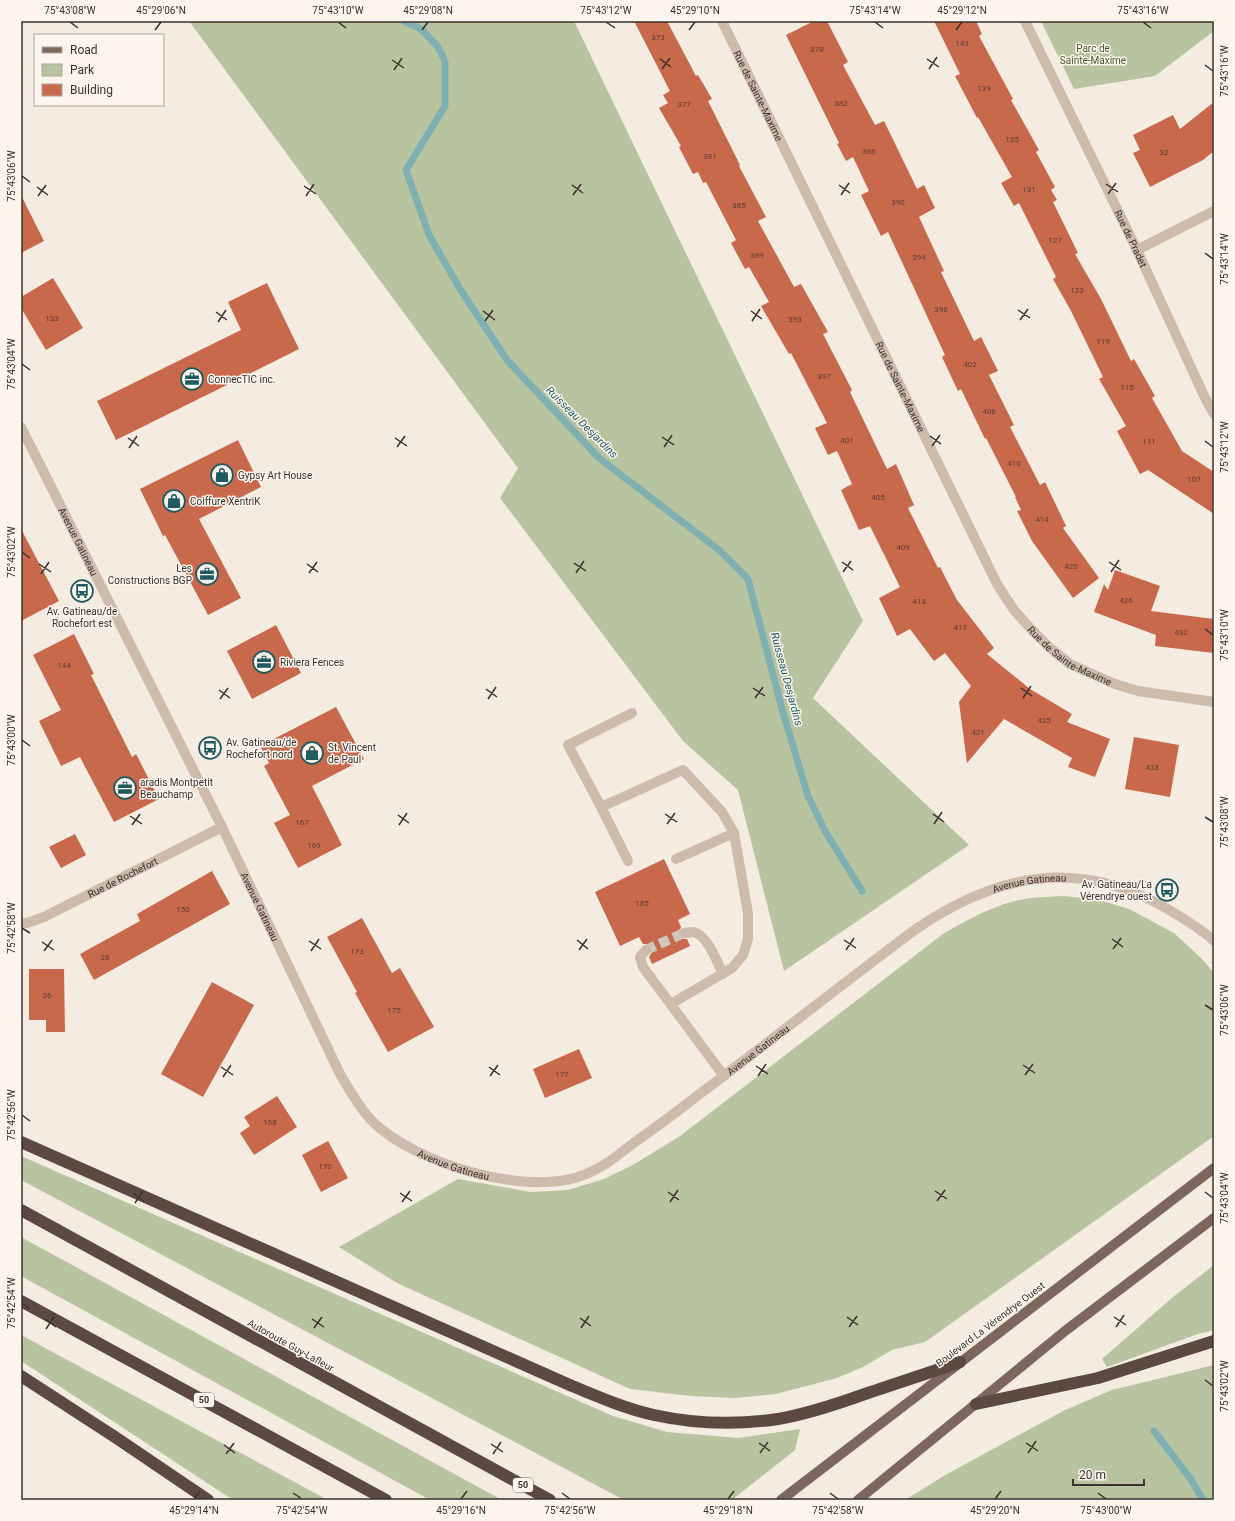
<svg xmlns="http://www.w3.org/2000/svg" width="1235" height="1521" font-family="Roboto,sans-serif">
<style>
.green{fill:#b8c4a0}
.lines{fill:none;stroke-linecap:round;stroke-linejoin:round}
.stream{stroke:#7fb0b2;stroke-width:7}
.building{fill:#c8694b}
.minor-tunnel{stroke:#cfc6bd;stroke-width:10;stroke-dasharray:10 5;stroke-linecap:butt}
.minor{stroke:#cdbbac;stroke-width:10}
.major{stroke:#7d675c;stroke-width:10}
.highway{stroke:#5c4a42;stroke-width:12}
.ticks{fill:none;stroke:#3b302b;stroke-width:1.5}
.labels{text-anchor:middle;stroke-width:3;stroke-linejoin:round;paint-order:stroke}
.number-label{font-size:8px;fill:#5e3e33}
.shield{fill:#fbf5ee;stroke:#756b66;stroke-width:1}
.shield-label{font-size:9px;font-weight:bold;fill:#3b302b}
.park-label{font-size:10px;fill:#4a5a2e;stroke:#fbf5ee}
.street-label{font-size:10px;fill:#3b302b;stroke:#fbf5ee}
.poi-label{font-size:10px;fill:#3b302b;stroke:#fbf5ee;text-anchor:start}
.water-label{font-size:11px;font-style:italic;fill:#1f5a5e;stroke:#fbf5ee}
.neatline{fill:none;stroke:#3b302b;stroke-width:1.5}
.ticks-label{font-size:10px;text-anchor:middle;fill:#3b302b}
</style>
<rect width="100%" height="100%" fill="#f4ebe1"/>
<g class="green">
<polygon points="189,21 574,21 863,621 813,698 969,845 784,971 738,790 683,741 500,498 518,468"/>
<polygon points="1041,21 1214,21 1214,31 1155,76 1074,89"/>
<path d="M1064,896l36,4 29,9 45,24 28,26 12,14v163l-289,206 -33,8 -29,17 -26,11 -61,16 -41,4 -44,-2 -61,-7 -233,-106 -58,-36 119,-68 73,13 37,-2 36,-11 29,-14 47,-29 263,-202c22,-13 44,-25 68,-32 17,-5 35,-5 53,-6z"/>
<polygon points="21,1156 613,1416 667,1432 739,1438 800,1429 795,1450 732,1500 624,1500 21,1180"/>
<polygon points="21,1237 502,1500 430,1500 21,1276"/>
<polygon points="1214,1265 1214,1330 1198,1334 1107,1367 1102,1359 1173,1297"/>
<polygon points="21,1335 328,1500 233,1500 21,1361"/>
<polygon points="1214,1365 1214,1500 905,1500 947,1474 1065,1410 1112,1390"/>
</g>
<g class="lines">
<g class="stream">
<polyline points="404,21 421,29 438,47 445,61 445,106 406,170 429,235 460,289 507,360 599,458 719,550 748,579 782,709 808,796 825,831 862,891"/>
<polyline points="1154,1431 1190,1478 1203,1500"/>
</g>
</g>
<g class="building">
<polygon points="634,21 667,21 696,76 698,75 712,99 708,101 740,165 739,166 766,217 758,221 794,287 801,284 828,332 823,334 852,390 850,392 887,469 896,464 914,505 908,508 938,568 940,567 957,600 994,648 987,654 1030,689 1072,714 1067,722 1110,739 1095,777 1068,767 1072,758 1004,719 967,763 959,702 971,686 945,653 934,661 910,629 897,636 879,598 900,587 870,526 859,530 841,490 852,484 837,451 828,455 815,428 827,423 791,353 789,354 761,306 769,302 749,267 745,269 731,243 736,240 706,182 703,183 698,172 693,174 679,147 681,146 659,108 668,103 663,95 670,91"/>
<polygon points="814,21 827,21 848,62 843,65 875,125 884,121 917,189 924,185 935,208 919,217 944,271 941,272 974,341 981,337 998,371 989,375 1014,425 1010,427 1040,485 1045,482 1066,526 1063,528 1099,578 1073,598 1032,541 1017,511 1021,510 1015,497 1016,497 986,438 985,439 961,389 958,391 942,357 945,355 888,232 881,236 861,195 869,191 853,157 846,161 837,144 839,143 786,35"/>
<polygon points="934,21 976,21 982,34 979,36 1013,99 1011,100 1039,150 1036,152 1055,187 1051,190 1057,200 1053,202 1078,253 1075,254 1101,299 1131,361 1134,359 1155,396 1152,398 1182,451 1214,472 1214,514 1148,470 1140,474 1117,431 1126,426 1099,379 1103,377 1071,311 1053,279 1056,277 1019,203 1014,206 1001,183 1012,177 978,117 977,118 955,76 960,74"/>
<polygon points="1214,102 1214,151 1203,160 1150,187 1133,153 1140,150 1133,135 1173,115 1180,129"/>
<polygon points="21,195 44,241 21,253"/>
<polygon points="53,278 83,328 46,350 21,308 21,297"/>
<polygon points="267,283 299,349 116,440 97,401 241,330 228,302"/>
<polygon points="238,440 261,487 199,519 241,598 208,615 165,535 163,536 140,489"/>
<polygon points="21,529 59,601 21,621"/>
<polygon points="1115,570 1160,586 1151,611 1214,619 1214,653 1155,646 1156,635 1094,612 1104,584 1108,590"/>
<polygon points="276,625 301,673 252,699 227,651"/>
<polygon points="74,634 94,674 91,675 132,757 136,754 159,799 114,822 80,757 61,766 39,721 61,710 33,655"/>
<polygon points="336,707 364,759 312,786 342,845 298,868 274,823 290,815 264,766 269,763 260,746"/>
<polygon points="1134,737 1179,745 1170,797 1125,789"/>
<polygon points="75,834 86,855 61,868 49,847"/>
<polygon points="664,859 690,914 678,920 681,927 678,933 681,939 687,939 690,946 652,964 649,957 652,952 652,947 648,944 643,944 639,937 620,946 595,892"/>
<polygon points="212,871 230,904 94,980 80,954 140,921 137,914"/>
<polygon points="362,918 392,973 400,968 434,1027 388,1052 355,993 357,992 327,937"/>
<polygon points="29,969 64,969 65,1032 46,1032 46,1020 29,1020"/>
<polygon points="212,982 254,1005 203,1097 161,1074"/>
<polygon points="579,1049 592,1078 545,1098 533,1069"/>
<polygon points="277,1096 297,1127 254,1155 240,1133 250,1126 244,1117"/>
<polygon points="328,1141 348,1178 321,1192 302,1155"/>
</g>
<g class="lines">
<polyline class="minor-tunnel" points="646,950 684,933"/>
<g class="minor">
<path id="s1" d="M722,21l275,563 17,26 18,20 17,17 21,17 45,20 23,7 76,11"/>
<path id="s2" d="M1025,21l112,229 69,150 8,14"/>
<polyline points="1137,250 1214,211"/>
<path id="s3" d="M21,427l201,400 118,247c10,17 20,35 34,49 43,40 146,72 204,54 22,-7 35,-18 53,-32 21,-15 42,-30 62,-46 75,-56 148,-114 223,-170 80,-54 159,-72 248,-22 17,10 35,20 50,34"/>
<polyline points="632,713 568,745 601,807 683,770 722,812 734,833 748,913 748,939 743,955 732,968 671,1004"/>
<polyline points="601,807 628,861"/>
<polyline points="676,859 734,833"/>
<path id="s4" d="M21,923h6l17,-6 178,-90"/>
<path d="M684,933c3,0 7,-1 10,-1 14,4 23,30 29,42"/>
<polyline points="646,950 640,957 643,967 724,1076"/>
</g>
<g class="major">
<polyline points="781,1500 1214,1168"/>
<polyline points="858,1500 1065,1331 1214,1218"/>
</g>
<g class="highway">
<path d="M21,1142l551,244c27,11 54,23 82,29 41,9 83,10 124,4 30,-5 59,-15 87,-25 32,-11 64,-21 95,-32"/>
<polyline points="21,1210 550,1500"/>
<polyline points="21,1301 386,1500"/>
<polyline points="21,1376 115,1437 208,1500"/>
<polyline points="976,1404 1098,1378 1214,1341"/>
</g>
</g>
<path class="ticks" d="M70,22l8,6M338,22l8,6M606,22l9,6M875,22l8,6M1143,22l8,6M155,30l6,-8M422,30l6,-8M689,30l6,-8M956,30l6,-8M660,59l11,8M927,59l12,8M392,60l12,8M1205,65l8,6M662,69l8,-11M929,69l8,-12M394,70l8,-12M22,176l8,6M1106,184l12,8M572,185l11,8M839,185l11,8M304,186l12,8M37,187l11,8M1108,194l8,-11M573,195l8,-11M841,195l8,-12M38,196l8,-11M306,196l8,-12M1205,253l8,6M1018,310l12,8M483,311l12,9M751,311l11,8M216,312l11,8M1020,320l8,-11M485,321l8,-11M752,321l8,-12M218,322l8,-12M22,364l8,6M930,436l11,8M662,437l12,8M128,438l11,8M395,438l12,8M1205,441l8,6M932,446l8,-11M397,447l8,-11M664,447l8,-12M129,448l8,-12M22,552l8,6M842,562l11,8M1109,562l12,8M574,563l12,8M39,564l12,8M307,564l11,8M843,572l8,-11M1111,572l8,-12M309,573l8,-11M576,573l8,-12M41,574l8,-12M1205,629l8,6M753,688l12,8M1021,688l11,8M486,689l11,8M219,690l11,8M755,698l8,-11M1023,698l8,-12M220,699l8,-11M488,699l8,-12M22,740l8,6M665,814l12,8M933,814l11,8M398,815l11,8M130,816l12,8M1205,817l8,5M667,824l8,-11M934,824l8,-12M132,825l8,-11M399,825l8,-12M22,928l8,5M1112,939l11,8M577,940l11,9M844,940l12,8M309,941l12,8M42,942l12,8M1113,949l8,-11M579,950l8,-11M846,950l8,-12M44,951l8,-11M311,951l8,-12M1205,1005l8,5M1023,1065l12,8M756,1066l12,8M221,1067l12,8M489,1067l11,8M1025,1075l8,-11M490,1076l8,-11M758,1076l8,-12M223,1077l8,-12M22,1115l8,6M935,1191l12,8M668,1192l11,8M1205,1192l8,6M133,1193l11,8M400,1193l12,8M937,1201l8,-11M402,1202l8,-11M670,1202l8,-12M135,1203l8,-12M22,1303l8,6M847,1317l11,8M1114,1317l12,8M580,1318l11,8M45,1319l11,8M312,1319l12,8M849,1327l8,-11M1116,1327l8,-12M314,1328l8,-11M581,1328l8,-12M46,1329l8,-12M1205,1380l8,6M759,1443l11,8M1026,1443l12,8M491,1444l12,8M224,1445l11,8M760,1453l8,-11M1028,1453l8,-12M226,1454l8,-11M493,1454l8,-12M293,1493l9,6M562,1493l8,6M830,1493l8,6M1098,1493l8,6M194,1499l6,-8M461,1499l6,-8M728,1499l6,-8M995,1499l6,-8"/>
<defs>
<g id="office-ring" transform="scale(1.15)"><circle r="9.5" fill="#fbf5ee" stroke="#1f5a5e" stroke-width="1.5"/><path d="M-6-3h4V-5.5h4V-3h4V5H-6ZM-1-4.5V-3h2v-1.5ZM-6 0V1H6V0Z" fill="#1f5a5e"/></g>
<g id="shop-ring" transform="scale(1.15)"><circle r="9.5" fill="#fbf5ee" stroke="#1f5a5e" stroke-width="1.5"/><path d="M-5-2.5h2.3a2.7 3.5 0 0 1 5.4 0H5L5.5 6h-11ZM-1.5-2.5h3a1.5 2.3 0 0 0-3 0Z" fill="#1f5a5e"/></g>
<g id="bus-ring" transform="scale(1.15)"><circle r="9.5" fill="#fbf5ee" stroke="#1f5a5e" stroke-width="1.5"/><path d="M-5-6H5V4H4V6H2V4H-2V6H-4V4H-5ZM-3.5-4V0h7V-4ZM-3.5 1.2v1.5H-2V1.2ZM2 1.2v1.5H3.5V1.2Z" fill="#1f5a5e"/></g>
</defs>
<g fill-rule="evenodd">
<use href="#office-ring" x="192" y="379"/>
<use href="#shop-ring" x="222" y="475"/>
<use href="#shop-ring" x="174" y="501"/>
<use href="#office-ring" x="207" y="574"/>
<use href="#bus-ring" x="82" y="591"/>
<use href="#office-ring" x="264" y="662"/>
<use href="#bus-ring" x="210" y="748"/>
<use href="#shop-ring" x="312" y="753"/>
<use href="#office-ring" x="125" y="788"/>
<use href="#bus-ring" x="1167" y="890"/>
</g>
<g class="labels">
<g class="number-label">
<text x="658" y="40">373</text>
<text x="962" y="46">143</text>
<text x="817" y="52">378</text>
<text x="984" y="91">139</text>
<text x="841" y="106">382</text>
<text x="684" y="107">377</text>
<text x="1012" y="142">135</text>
<text x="869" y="154">386</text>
<text x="1164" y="155">32</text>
<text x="710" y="159">381</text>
<text x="1029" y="192">131</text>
<text x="898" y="205">390</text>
<text x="739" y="208">385</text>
<text x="1055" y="243">127</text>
<text x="757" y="258">389</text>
<text x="919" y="260">394</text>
<text x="1077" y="293">123</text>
<text x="941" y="312">398</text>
<text x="52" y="321">133</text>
<text x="795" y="322">393</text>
<text x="1103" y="344">119</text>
<text x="970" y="367">402</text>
<text x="824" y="379">397</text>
<text x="1127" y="390">115</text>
<text x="989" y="414">406</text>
<text x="847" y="443">401</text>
<text x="1149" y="444">111</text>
<text x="1014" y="466">410</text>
<text x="1194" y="482">107</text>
<text x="878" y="500">405</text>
<text x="1042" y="522">414</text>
<text x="903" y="550">409</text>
<text x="1071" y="569">420</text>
<text x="1126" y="603">426</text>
<text x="919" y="604">413</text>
<text x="960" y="630">417</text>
<text x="1181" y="635">432</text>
<text x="64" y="668">144</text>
<text x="1044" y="723">425</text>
<text x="978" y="735">421</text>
<text x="1152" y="770">433</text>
<text x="302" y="825">167</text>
<text x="314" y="848">169</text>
<text x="642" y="906">185</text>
<text x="183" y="912">150</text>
<text x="357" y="954">173</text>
<text x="105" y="960">28</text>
<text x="47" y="998">26</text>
<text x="394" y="1013">175</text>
<text x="562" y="1077">177</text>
<text x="270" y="1125">168</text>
<text x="325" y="1169">170</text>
</g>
<g class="shield">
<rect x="194" y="1393" width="20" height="14" rx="3"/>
<rect x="513" y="1478" width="20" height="14" rx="3"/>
</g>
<g class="shield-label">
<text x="204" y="1403">50</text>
<text x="523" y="1488">50</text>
</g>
<g class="park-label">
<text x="1093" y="52">Parc de<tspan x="1093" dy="12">Sainte-Maxime</tspan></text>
</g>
<g class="street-label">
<text dy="4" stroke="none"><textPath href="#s1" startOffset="83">Rue de Sainte-Maxime</textPath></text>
<text dy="4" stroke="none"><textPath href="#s2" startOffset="242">Rue de Pradet</textPath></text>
<text dy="4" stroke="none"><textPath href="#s1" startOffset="407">Rue de Sainte-Maxime</textPath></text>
<text dy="4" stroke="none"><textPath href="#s3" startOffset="128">Avenue Gatineau</textPath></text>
<text dy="4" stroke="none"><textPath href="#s1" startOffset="731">Rue de Sainte-Maxime</textPath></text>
<text dy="4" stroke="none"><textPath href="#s4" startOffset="112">Rue de Rochefort</textPath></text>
<text dy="4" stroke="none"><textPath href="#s3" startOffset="1543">Avenue Gatineau</textPath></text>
<text dy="4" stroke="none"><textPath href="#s3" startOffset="536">Avenue Gatineau</textPath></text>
<text dy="4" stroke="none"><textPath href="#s3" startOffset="1220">Avenue Gatineau</textPath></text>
<text dy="4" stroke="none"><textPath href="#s3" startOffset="872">Avenue Gatineau</textPath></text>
<text transform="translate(990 1324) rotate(-37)" y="4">Boulevard La Vérendrye Ouest</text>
<text transform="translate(291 1345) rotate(29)" y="4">Autoroute Guy-Lafleur</text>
</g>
<g class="poi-label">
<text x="208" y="383">ConnecTIC inc.</text>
<text x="238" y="479">Gypsy Art House</text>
<text x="190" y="505">Coiffure XentriK</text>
<text x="192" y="572" text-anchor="end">Les<tspan x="192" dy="12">Constructions BGP</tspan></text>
<text x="82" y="615" text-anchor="middle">Av. Gatineau/de<tspan x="82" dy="12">Rochefort est</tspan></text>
<text x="280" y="666">Riviera Fences</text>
<text x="226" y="746">Av. Gatineau/de<tspan x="226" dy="12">Rochefort nord</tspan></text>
<text x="328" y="751">St. Vincent<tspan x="328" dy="12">de Paul</tspan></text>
<text x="140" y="786">aradis Montpetit<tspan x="140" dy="12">Beauchamp</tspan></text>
<text x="1152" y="888" text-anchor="end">Av. Gatineau/La<tspan x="1152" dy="12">Vérendrye ouest</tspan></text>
</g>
<g class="water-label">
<text transform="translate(582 422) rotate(45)" y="4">Ruisseau Desjardins</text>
<text transform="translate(787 679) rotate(75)" y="4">Ruisseau Desjardins</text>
</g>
</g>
<rect width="1235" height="1521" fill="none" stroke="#fbf5ee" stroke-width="44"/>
<rect x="34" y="34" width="130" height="72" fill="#fbf5ee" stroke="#aea6a0"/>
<rect x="42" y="47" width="20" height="6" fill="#7d675c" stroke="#aea6a0"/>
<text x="70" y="54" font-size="12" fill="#3b302b">Road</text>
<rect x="42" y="64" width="20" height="12" fill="#b8c4a0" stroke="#aea6a0"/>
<text x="70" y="74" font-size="12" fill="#3b302b">Park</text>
<rect x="42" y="84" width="20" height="12" fill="#c8694b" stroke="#aea6a0"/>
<text x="70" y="94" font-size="12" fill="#3b302b">Building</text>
<path d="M1073 1479v6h71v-6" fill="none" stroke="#3b302b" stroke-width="2"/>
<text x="1079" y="1479" font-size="12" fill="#3b302b" stroke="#fbf5ee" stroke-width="3" paint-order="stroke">20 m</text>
<rect x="22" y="22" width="1191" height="1477" class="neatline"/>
<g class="ticks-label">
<text x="70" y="14">75°43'08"W</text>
<text x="161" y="14">45°29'06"N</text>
<text x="338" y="14">75°43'10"W</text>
<text x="428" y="14">45°29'08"N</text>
<text x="606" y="14">75°43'12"W</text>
<text x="695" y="14">45°29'10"N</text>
<text x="875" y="14">75°43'14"W</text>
<text x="962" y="14">45°29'12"N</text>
<text x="1143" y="14">75°43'16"W</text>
<text transform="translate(1224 71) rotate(-90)" y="4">75°43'16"W</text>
<text transform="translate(11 176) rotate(-90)" y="4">75°43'06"W</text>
<text transform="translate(1224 259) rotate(-90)" y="4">75°43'14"W</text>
<text transform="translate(11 364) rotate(-90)" y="4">75°43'04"W</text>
<text transform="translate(1224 447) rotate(-90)" y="4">75°43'12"W</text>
<text transform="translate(11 552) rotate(-90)" y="4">75°43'02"W</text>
<text transform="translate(1224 635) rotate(-90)" y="4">75°43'10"W</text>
<text transform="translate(11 740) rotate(-90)" y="4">75°43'00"W</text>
<text transform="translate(1224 822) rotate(-90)" y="4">75°43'08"W</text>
<text transform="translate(11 928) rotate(-90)" y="4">75°42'58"W</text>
<text transform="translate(1224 1010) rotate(-90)" y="4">75°43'06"W</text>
<text transform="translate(11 1115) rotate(-90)" y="4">75°42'56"W</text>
<text transform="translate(1224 1198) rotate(-90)" y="4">75°43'04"W</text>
<text transform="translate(11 1303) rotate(-90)" y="4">75°42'54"W</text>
<text transform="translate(1224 1386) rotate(-90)" y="4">75°43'02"W</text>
<text x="194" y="1514">45°29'14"N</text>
<text x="302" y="1514">75°42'54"W</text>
<text x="461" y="1514">45°29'16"N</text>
<text x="570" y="1514">75°42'56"W</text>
<text x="728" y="1514">45°29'18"N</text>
<text x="838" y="1514">75°42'58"W</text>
<text x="995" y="1514">45°29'20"N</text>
<text x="1106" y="1514">75°43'00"W</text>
</g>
</svg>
